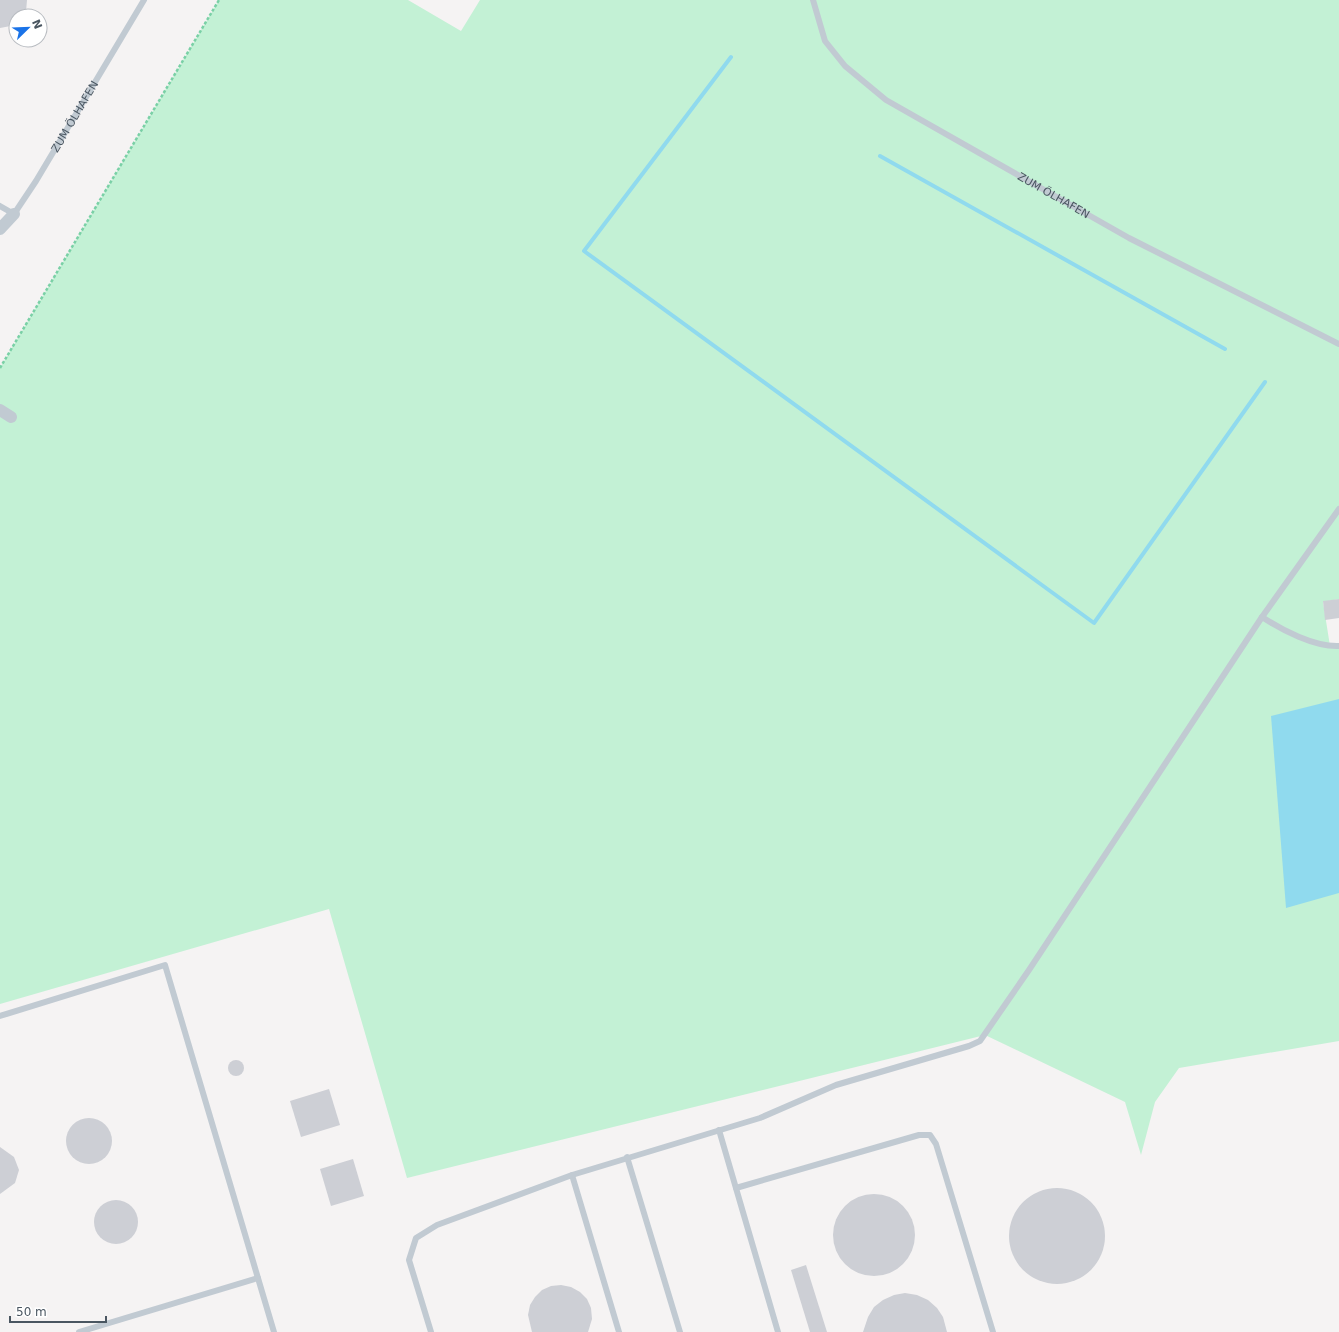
<svg xmlns="http://www.w3.org/2000/svg" width="1339" height="1332" font-family="'DejaVu Sans',sans-serif">
<style>
.green{fill:#c3f1d5}
.water{fill:#90daee}
.lines{fill:none;stroke-linecap:round;stroke-linejoin:round}
.stream{stroke:#90daee;stroke-width:4}
.building{fill:#cdcfd5}
.path{stroke:#7ad0a6;stroke-width:2.5;stroke-dasharray:3 2;stroke-linecap:butt}
.service{stroke:#c1cad2;stroke-width:6}
.minor{stroke:#c1cad2;stroke-width:12}
.labels{text-anchor:middle;stroke-width:4;stroke-linejoin:round;paint-order:stroke}
.street-label{font-size:11px;fill:#4a5661;stroke:#fff}
</style>
<rect width="100%" height="100%" fill="#f5f3f3"/>
<polygon class="green" points="219,0 408,0 461,31 480,0 1339,0 1339,599 1323,602 1330,646 1339,646 1339,1041 1179,1068 1155,1102 1141,1155 1125,1102 985,1035 407,1178 329,909 0,1004 0,368"/>
<polygon class="water" points="1339,699 1339,893 1286,908 1271,716"/>
<g class="lines">
<g class="stream">
<polyline points="731,57 584,251 1094,623 1265,382"/>
<polyline points="880,156 1225,349"/>
</g>
</g>
<g class="building">
<polygon points="0,0 27,0 26,12 25,16 16,16 16,25 0,28"/>
<polygon points="1339,599 1339,618 1325,620 1323,601"/>
<circle cx="236" cy="1068" r="8"/>
<polygon points="329,1089 340,1125 301,1137 290,1101"/>
<circle cx="89" cy="1141" r="23"/>
<polygon points="0,1147 14,1157 19,1170 15,1183 0,1194"/>
<polygon points="353,1159 364,1196 331,1206 320,1169"/>
<circle cx="1057" cy="1236" r="48"/>
<circle cx="874" cy="1235" r="41"/>
<circle cx="116" cy="1222" r="22"/>
<polygon points="806,1265 827,1332 810,1332 791,1270"/>
<polygon points="561,1285 571,1287 580,1292 587,1299 591,1308 592,1319 588,1332 532,1332 528,1315 530,1305 535,1297 542,1290 551,1286"/>
<polygon points="905,1293 917,1295 928,1300 937,1308 943,1317 947,1332 863,1332 868,1317 874,1307 883,1300 894,1295"/>
</g>
<g class="lines">
<polyline class="path" points="0,368 219,0"/>
<g class="service">
<path id="s1" d="M813,0l12,41 20,25 41,34 243,138 210,106"/>
<path id="s2" d="M0,206l14,8 22,-33 108,-181"/>
<path d="M1262,617c20,13 52,30 77,29"/>
<polyline points="0,1016 165,965 274,1332"/>
<polyline points="719,1130 778,1332"/>
<polyline points="627,1157 680,1332"/>
<polyline points="572,1175 619,1332"/>
<polyline points="736,1188 919,1135 930,1135 936,1144 993,1332"/>
<polyline points="79,1332 258,1278"/>
<polyline points="431,1332 409,1260 416,1238 437,1225 572,1175 760,1118 836,1085 969,1046 980,1041 1029,970 1262,617 1339,509"/>
</g>
<g class="minor">
<polyline points="0,229 14,214"/>
<polyline points="0,410 11,417"/>
</g>
</g>
<g class="labels">
<g class="street-label">
<text dy="4" stroke="none"><textPath href="#s2" startOffset="131">ZUM ÖLHAFEN</textPath></text>
<text dy="4" stroke="none"><textPath href="#s1" startOffset="321">ZUM ÖLHAFEN</textPath></text>
</g>
</g>
<g transform="translate(28 28) rotate(67)"><circle r="19" fill="#ffffff" stroke="#b7bbc0"/>
<path d="M0-3L7 15L0 10L-7 15Z" fill="#1a73e8"/>
<text y="-6" font-size="11" font-weight="bold" text-anchor="middle" fill="#4a5661">N</text>
</g>
<path d="M10 1316v6h96v-6" fill="none" stroke="#4a5661" stroke-width="2"/>
<text x="16" y="1316" font-size="12" fill="#4a5661" stroke="#ffffff" stroke-width="3" paint-order="stroke">50 m</text>
</svg>
